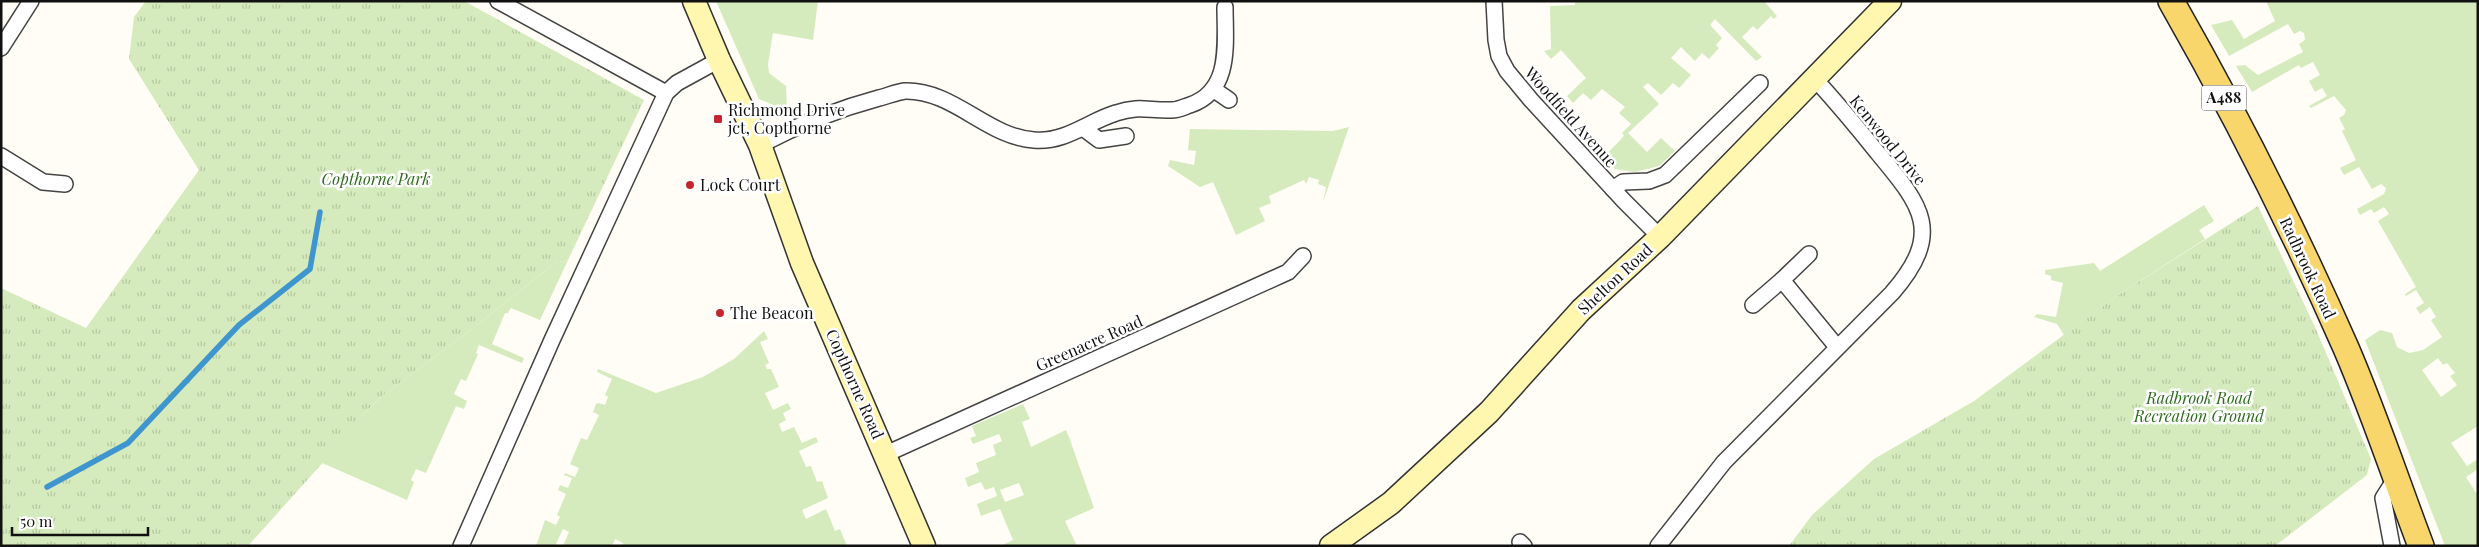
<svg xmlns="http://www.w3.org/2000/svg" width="2479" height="547" font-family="'Playfair Display',serif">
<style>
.park{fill:url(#park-tufts)}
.garden{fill:#d5ebbd;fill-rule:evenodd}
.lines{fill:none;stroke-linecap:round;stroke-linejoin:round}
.stream{stroke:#3f96cf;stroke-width:5.5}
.street-casing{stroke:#444;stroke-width:18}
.secondary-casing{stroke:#333;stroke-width:25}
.primary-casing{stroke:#222;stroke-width:28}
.street{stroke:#fff;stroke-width:15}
.secondary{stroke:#fff6b0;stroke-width:22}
.primary{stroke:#f9d66b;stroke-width:25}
.poi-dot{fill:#c4262e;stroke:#fff;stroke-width:2}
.labels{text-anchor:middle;stroke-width:5;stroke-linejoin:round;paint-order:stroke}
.shield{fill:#fff;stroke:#585858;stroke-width:1}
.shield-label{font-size:15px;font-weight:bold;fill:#111}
.poi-label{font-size:16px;fill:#111;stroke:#fff;text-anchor:start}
.street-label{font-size:16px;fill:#111;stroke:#fff}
.park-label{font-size:16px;font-style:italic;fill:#2f6b1f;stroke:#fff}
</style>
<defs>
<pattern id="park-tufts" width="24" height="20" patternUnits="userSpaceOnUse" patternTransform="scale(1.25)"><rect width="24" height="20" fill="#d5ebbd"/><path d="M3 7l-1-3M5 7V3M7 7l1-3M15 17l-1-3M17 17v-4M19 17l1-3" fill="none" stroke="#b6c8a1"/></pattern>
</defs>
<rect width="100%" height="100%" fill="#fffdf5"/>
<g class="park">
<polygon points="146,1 464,1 644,100 568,260 555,263 467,333 381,397 362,416 345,438 248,546 1,546 1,288 86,328 199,170 129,59 134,17"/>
<polygon points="2258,206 2315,327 2371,459 2367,475 2275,546 1789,546 1812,515 1874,459 1974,401 2118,295"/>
</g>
<g class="garden">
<polygon points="716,1 818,1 813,40 773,33 768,64 769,73 786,86 787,111 759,99"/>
<polygon points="1575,1 1764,1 1777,16 1774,19 1771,16 1757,30 1753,26 1742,37 1762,57 1756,61 1715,19 1710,25 1722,38 1716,45 1719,48 1709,59 1702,53 1695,61 1681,47 1671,58 1691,75 1679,88 1673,83 1661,95 1648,83 1643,87 1659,104 1628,133 1647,152 1661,138 1675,151 1659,166 1635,172 1615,169 1603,158 1624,136 1622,133 1631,124 1619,113 1625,107 1602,89 1591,100 1583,93 1573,103 1567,96 1586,78 1561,50 1551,59 1544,51 1551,49 1550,6 1575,5"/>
<path d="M2266,1h212v425l-27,17 16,23 11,-7v10l-12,8 12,19v50h-33l-80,-206 15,-10 12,3 5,14 12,6 14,-3 19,-13 -11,-17 5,-3 -6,-10 -10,7 -4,-6 8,-5 -8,-13 -10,6 -1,-2 11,-7 -38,-66 11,-7 -5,-7 -10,6 -3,-4 -11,6 -3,-6 27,-15 2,-6 -5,-4 -9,5 -13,-22 -15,8 -4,-7 16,-8 -14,-29 3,-2 -6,-11 5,-3 2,-5 -12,-14 -23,12 -2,-2 18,-10 -5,-8 -7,4 -6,-11 11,-6 -7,-13 -12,6 -2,-3 -47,27 -16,-26 9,-1 13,10 45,-23 -4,-8 6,-4 -1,-7 -4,-2 -6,3 -6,-10 -59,32 -18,-31 21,-5 12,19 31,-18zM2438,358l5,7 4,-2 8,10 -5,3 7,9 -16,12 -19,-27z"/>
<polygon points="1349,127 1323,202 1326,187 1318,184 1319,180 1309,177 1306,184 1304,180 1269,196 1271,203 1259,208 1265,221 1236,235 1213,182 1200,187 1168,166 1170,160 1194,165 1196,151 1188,150 1190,129 1333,131"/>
<polygon points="2204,205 2214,221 2199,230 2205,239 2118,295 2064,335 2057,324 2034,317 2037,314 2056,317 2063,283 2051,280 2051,276 2045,274 2045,270 2094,263 2100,271"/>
<polygon points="568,260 540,320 511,308 508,313 505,313 492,344 524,358 522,363 479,345 476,353 478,354 466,381 461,379 454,394 467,401 464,409 456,406 426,473 416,469 411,480 414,482 407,500 322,463 362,416 381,397 467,333 555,263"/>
<polygon points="764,331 768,339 760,342 769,363 765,365 767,369 771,369 779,387 765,393 773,410 788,403 791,409 783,413 786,420 779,424 782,432 794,427 802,443 816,437 818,442 799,451 806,467 811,466 817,482 822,481 828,498 802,510 806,519 826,509 835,531 840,529 847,546 622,546 623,543 615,539 612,546 563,546 569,532 563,529 555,546 536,546 545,520 556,525 560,517 557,515 566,494 558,490 560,485 568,488 572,478 564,475 565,473 575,477 579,468 570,464 581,438 587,440 599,415 593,412 596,404 599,403 605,405 608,397 605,395 612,379 597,372 598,369 656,393 703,377 734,359"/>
<path d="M1023,404l7,15 -8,3 9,25 35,-17 3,7 25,71 -29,13 12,25h-77l13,-6 -13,-31 -19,7 -4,-12 20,-8 -3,-9 -9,3 -4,-8 -13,5 -3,-9 14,-6 -3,-9 20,-8 -3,-10 9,-4 -3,-7 -26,10 -3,-6 6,-2 -4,-10zM1019,483l5,12 -19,7 -5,-12z"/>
</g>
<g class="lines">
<polyline class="stream" points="47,487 128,443 239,325 310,269 320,212"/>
<g class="street-casing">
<g id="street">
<polyline points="498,1 666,93"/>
<polyline points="1494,1 1496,40 1499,56 1507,71 1531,100 1624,201 1660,237"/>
<polyline points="1,48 31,1"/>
<polyline points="1213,89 1229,100"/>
<polyline points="1083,128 1099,140 1126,136"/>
<path d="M760,145c38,-20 78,-36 119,-47 8,-2 18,-6 26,-7 49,-1 82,46 129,49 31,3 55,-19 82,-27 23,-8 33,-2 56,-3 6,0 12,-3 18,-5 42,-14 35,-62 35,-98"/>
<polyline points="1,156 43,182 65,184"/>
<polyline points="1613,189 1623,182 1649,181 1665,175 1760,83"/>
<polyline points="1782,280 1809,254"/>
<polyline points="1753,305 1782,280 1837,347"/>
<polyline points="886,454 1288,272 1303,256"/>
<polyline points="1520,542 1524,546"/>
<polyline points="461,546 552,340 666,93 677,83 719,60"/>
<path d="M1658,546l66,-84 168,-169c53,-61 29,-88 -15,-141 -20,-25 -41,-50 -62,-73"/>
<polyline points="2392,546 2383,498 2395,479"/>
</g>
</g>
<g class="secondary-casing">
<g id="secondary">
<polyline points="694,1 719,60 760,145 802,263 924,546"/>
<polyline points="1331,546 1391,503 1489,412 1581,310 1660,237 1890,1"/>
</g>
</g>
<g class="primary-casing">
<path id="primary" d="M2171,1c64,112 123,229 175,347 28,65 50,132 75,198"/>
</g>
<use href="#street" class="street"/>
<use href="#secondary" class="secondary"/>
<use href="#primary" class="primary"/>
</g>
<g class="poi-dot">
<rect x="713" y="114" width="10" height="10" rx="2.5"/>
<circle cx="690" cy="185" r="5"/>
<circle cx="720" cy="313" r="5"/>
</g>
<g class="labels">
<rect class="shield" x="2201.5" y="85.5" width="45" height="25" rx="4"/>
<g class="shield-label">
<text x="2224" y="103">A488</text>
</g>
<g class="poi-label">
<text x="728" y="116">Richmond Drive<tspan x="728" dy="18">jct, Copthorne</tspan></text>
<text x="700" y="191">Lock Court</text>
<text x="730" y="319">The Beacon</text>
</g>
<g class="street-label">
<text transform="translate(1571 117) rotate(48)" y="6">Woodfield Avenue</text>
<text transform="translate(1888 140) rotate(51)" y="6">Kenwood Drive</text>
<text transform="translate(2308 268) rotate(65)" y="6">Radbrook Road</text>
<text transform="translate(1615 279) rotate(-43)" y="6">Shelton Road</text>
<text transform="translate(1089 343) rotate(-24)" y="6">Greenacre Road</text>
<text transform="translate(855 384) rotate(66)" y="6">Copthorne Road</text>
</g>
<g class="park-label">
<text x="376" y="185">Copthorne Park</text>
<text x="2199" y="404">Radbrook Road<tspan x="2199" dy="18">Recreation Ground</tspan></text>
</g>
</g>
<rect width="2479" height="547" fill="none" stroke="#111111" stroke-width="5"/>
<path d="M12 527v8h136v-8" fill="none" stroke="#111111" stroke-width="2.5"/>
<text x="20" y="527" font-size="15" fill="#111111" stroke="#ffffff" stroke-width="4" paint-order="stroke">50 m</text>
</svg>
